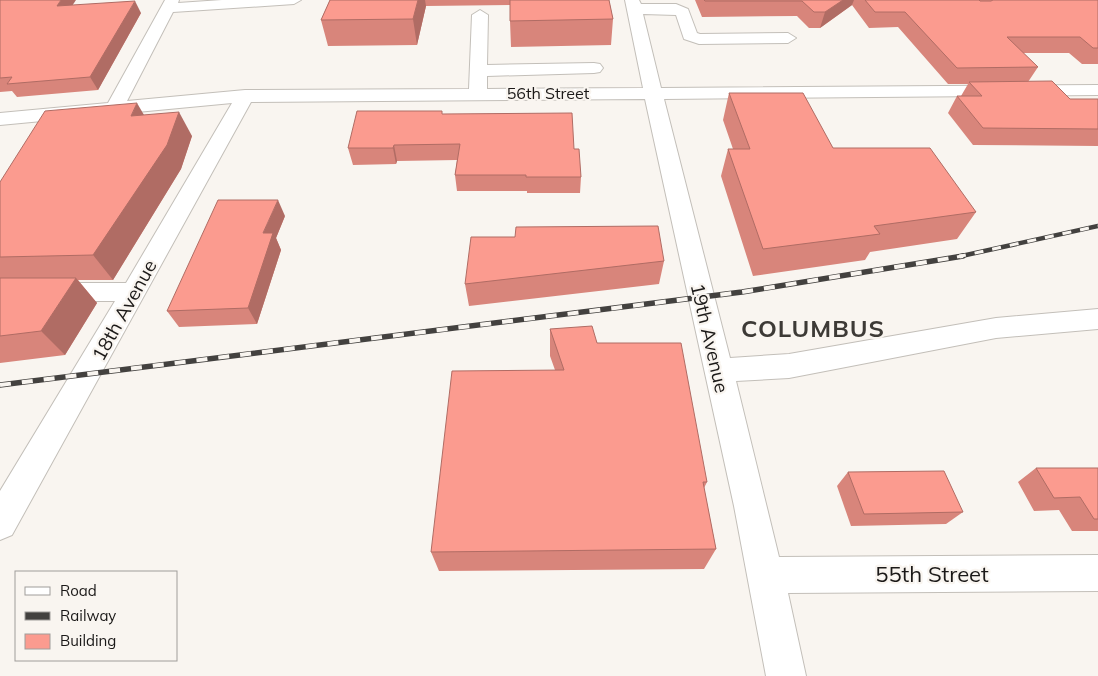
<svg xmlns="http://www.w3.org/2000/svg" width="1098" height="676" font-family="Mulish,sans-serif">
<style>
.lines{fill:none;stroke-linecap:round;stroke-linejoin:round}
.minor-casing{stroke:#c3bfb9;stroke-width:2}
.minor{fill:#fff;fill-rule:evenodd}
.rail-far1-casing{stroke:#43413f;stroke-width:4.5}
.rail-casing{stroke:#43413f;stroke-width:5.5}
.rail-far1{stroke:#f9f5f0;stroke-width:3;stroke-dasharray:9;stroke-linecap:butt}
.rail{stroke:#f9f5f0;stroke-width:4;stroke-dasharray:11;stroke-linecap:butt}
.wall{fill:#d8857b}
.shaded-wall{fill:#b06c64}
.building{fill:#fb9b8f;stroke:#b06c64}
.labels{text-anchor:middle;stroke-width:4.5;stroke-linejoin:round;paint-order:stroke}
.far-street-label{font-size:16px;fill:#1b1918;stroke:#f9f5f0}
.street-label{font-size:19px;fill:#1b1918;stroke:#f9f5f0}
.near-street-label{font-size:22px;fill:#1b1918;stroke:#f9f5f0}
.district-label{font-size:24px;font-weight:bold;letter-spacing:1px;fill:#3d3a36;stroke:#f9f5f0}
</style>
<rect width="100%" height="100%" fill="#f9f5f0"/>
<g class="lines">
<g class="minor-casing">
<polygon id="minor" points="165,0 179,0 178,3 222,0 301,0 294,4 173,12 127,101 245,90 469,89 472,15 480,10 488,15 487,65 594,63 600,64 603,68 600,72 594,73 487,76 487,89 643,88 625,0 639,0 641,4 676,4 688,9 697,33 700,34 788,33 796,38 788,43 699,44 684,39 676,15 643,14 661,88 1098,85 1098,95 664,99 730,358 789,354 996,318 1098,309 1098,329 996,338 789,378 736,381 779,557 1098,555 1098,591 788,593 806,676 766,676 734,506 645,99 251,102 12,535 0,540 0,491 115,301 0,301 0,283 126,283 232,103 0,125 0,113 108,103"/>
</g>
<use href="#minor" class="minor"/>
<g class="rail-far1-casing">
<polyline id="rail-far1" points="957,257 1098,226"/>
</g>
<g class="rail-casing">
<polyline id="rail" points="0,385 742,292 963,256"/>
</g>
<use href="#rail-far1" class="rail-far1"/>
<use href="#rail" class="rail"/>
</g>
<g class="wall">
<polygon points="0,0 73,5 141,13 98,90 17,97 12,91 0,92"/>
<polygon points="330,0 609,0 613,19 611,45 511,47 510,21 510,5 426,6 417,45 328,46 321,20"/>
<polygon points="695,0 1098,0 1098,64 1082,64 1069,53 1023,53 1038,67 1028,82 1070,99 1098,99 1098,146 973,145 948,113 957,96 961,96 968,84 948,84 898,27 869,28 852,5 820,28 809,28 797,16 702,17"/>
<polygon points="729,93 833,148 976,212 957,239 870,252 865,260 753,276 721,176 728,149 733,149 723,120"/>
<polygon points="443,114 574,149 581,177 580,193 527,193 527,191 457,191 455,175 457,160 397,161 396,164 353,165 348,148"/>
<polygon points="144,115 192,136 181,169 113,280 78,280 97,303 65,355 0,363 0,182"/>
<polygon points="285,216 276,238 281,250 257,324 179,327 167,311"/>
<polygon points="515,237 664,261 659,284 469,306 465,284"/>
<polygon points="550,329 597,343 707,482 704,488 716,549 704,569 439,571 431,552 555,370 550,356"/>
<polygon points="1036,468 1098,468 1098,531 1072,531 1059,510 1034,511 1018,482"/>
<polygon points="848,472 963,512 946,524 851,526 837,486"/>
</g>
<g class="shaded-wall">
<polygon points="61,0 76,0 64,18 57,6"/>
<polygon points="418,0 425,0 426,6 417,45 413,19"/>
<polygon points="843,0 854,0 852,5 820,28 825,12"/>
<polygon points="135,1 141,13 98,90 90,77"/>
<polygon points="137,103 151,127 131,116"/>
<polygon points="179,112 192,136 181,169 113,280 93,255"/>
<polygon points="394,145 397,161 396,164 393,148"/>
<polygon points="278,200 285,216 276,238 281,250 257,324 248,308 263,233"/>
<polygon points="76,278 97,303 65,355 41,331"/>
</g>
<g class="building">
<polygon points="0,0 61,0 57,6 135,1 90,77 7,84 12,77 0,78"/>
<polygon points="330,0 418,0 413,19 321,20"/>
<polygon points="510,0 609,0 613,19 510,21"/>
<polygon points="704,0 843,0 825,12 814,12 802,1 705,1"/>
<polygon points="865,0 979,0 980,1 991,1 993,0 1098,0 1098,48 1093,48 1080,37 1007,37 1038,67 957,68 905,12 875,12"/>
<polygon points="1052,81 1070,99 1098,99 1098,129 983,128 957,96 982,96 969,82"/>
<polygon points="729,93 803,93 833,148 930,148 976,212 874,226 880,234 763,249 728,149 750,149"/>
<polygon points="137,103 131,116 179,112 167,145 93,255 0,257 0,182 45,111"/>
<polygon points="357,111 442,111 442,114 572,113 574,149 579,149 581,177 526,177 526,175 455,175 460,144 394,145 393,148 348,148"/>
<polygon points="218,200 278,200 263,233 273,233 248,308 167,311"/>
<polygon points="658,226 664,261 465,284 471,237 515,237 516,227"/>
<polygon points="0,278 76,278 41,331 0,336"/>
<polygon points="592,326 597,343 681,343 707,482 703,482 716,549 431,552 452,371 564,370 550,329"/>
<polygon points="1036,468 1098,468 1098,519 1094,519 1080,497 1054,498"/>
<polygon points="944,471 963,512 864,514 848,472"/>
</g>
<g class="labels">
<g class="far-street-label">
<text x="548" y="99">56th Street</text>
</g>
<g class="street-label">
<text transform="translate(124 310) rotate(-61)" y="7">18th Avenue</text>
<text transform="translate(710 338) rotate(77)" y="7">19th Avenue</text>
</g>
<g class="near-street-label">
<text x="932" y="582">55th Street</text>
</g>
<g class="district-label">
<text x="813" y="337">COLUMBUS</text>
</g>
</g>
<rect x="15" y="571" width="162" height="90" fill="#f9f5f0" stroke="#a09d9a"/>
<rect x="25" y="587" width="25" height="8" fill="#ffffff" stroke="#a09d9a"/>
<text x="60" y="596" font-size="15" fill="#1b1918">Road</text>
<rect x="25" y="612" width="25" height="8" fill="#43413f" stroke="#a09d9a"/>
<text x="60" y="621" font-size="15" fill="#1b1918">Railway</text>
<rect x="25" y="634" width="25" height="15" fill="#fb9b8f" stroke="#a09d9a"/>
<text x="60" y="646" font-size="15" fill="#1b1918">Building</text>
</svg>
